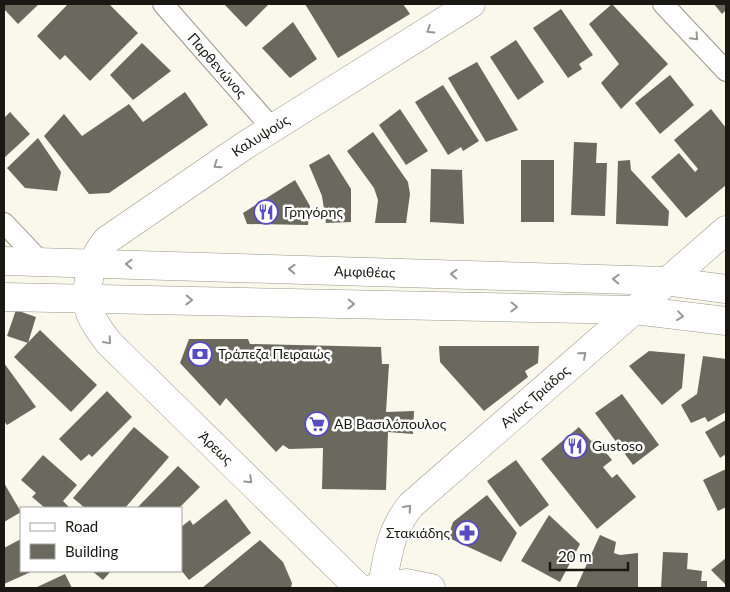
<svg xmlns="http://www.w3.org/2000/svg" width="730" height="592" font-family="Lato,sans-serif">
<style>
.building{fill:#6b695d}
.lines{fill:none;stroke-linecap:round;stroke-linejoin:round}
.street-casing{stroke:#98978a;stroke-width:22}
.secondary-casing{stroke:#98978a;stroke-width:29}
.street{stroke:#fff;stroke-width:20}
.secondary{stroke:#fff;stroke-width:28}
.oneway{stroke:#989795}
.labels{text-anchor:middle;stroke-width:5;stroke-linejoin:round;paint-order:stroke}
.street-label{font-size:14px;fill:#191813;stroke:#fff}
.poi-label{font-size:14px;fill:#191813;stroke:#fff;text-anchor:start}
</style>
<rect width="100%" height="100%" fill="#faf8ea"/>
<g class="building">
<polygon points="4,4 39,4 18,24 4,9"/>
<polygon points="68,4 109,4 138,33 90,81 65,55 60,60 37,36"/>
<polygon points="224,4 269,4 246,27"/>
<polygon points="305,4 403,4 410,14 338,58"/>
<polygon points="612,4 668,64 621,109 601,83 619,64 589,24"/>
<polygon points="714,4 726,4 726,10 722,14"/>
<polygon points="561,9 593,55 579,64 582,69 568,78 533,28"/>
<polygon points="293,22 317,59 290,78 262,48"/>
<polygon points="516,40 544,82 518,100 490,57"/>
<polygon points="142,43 171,71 133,100 110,75"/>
<polygon points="477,62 518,130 486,142 448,78"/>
<polygon points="670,75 694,105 660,134 635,103"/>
<polygon points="443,85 479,141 463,151 461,147 448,155 415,102"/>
<polygon points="185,92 208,125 109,193 89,194 44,136 64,114 82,136 129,104 143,122"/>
<polygon points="400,109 428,151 406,165 379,125"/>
<polygon points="711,109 726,128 726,185 686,218 651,177 679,153 695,172 698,169 674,140"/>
<polygon points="10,112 30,134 4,158 4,118"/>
<polygon points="373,132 408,182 410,194 406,223 375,223 378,200 374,188 347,151"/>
<polygon points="38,138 61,172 57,191 25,188 7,168"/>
<polygon points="574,142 597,143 596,163 607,163 605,216 571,215"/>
<polygon points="329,154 351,189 351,222 326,223 322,196 309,165"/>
<rect x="521" y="160" width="33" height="62"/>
<polygon points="630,160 631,170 669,211 668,226 616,224 618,161"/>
<polygon points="431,169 462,170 464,224 430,222"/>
<polygon points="295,180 310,206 308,225 247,224 243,213"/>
<polygon points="16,310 36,317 28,343 7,336"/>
<polygon points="40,330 97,385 71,412 14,357"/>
<polygon points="189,339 248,339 250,344 381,347 382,364 389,364 386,412 414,411 413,434 388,432 386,490 322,489 323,448 289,449 283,445 276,452 226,398 220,406 180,363"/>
<polygon points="439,346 539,346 538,363 525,371 528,377 484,411 440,362"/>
<polygon points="649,351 685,354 682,388 662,405 629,366"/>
<polygon points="703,356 726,359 726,412 708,422 705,417 691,423 681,405 697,394"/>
<polygon points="4,363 36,407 7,425 4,421"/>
<polygon points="107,391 132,417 92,457 89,454 81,461 59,439"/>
<polygon points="622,394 659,445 633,465 595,413"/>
<polygon points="726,420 726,454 720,458 705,432"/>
<polygon points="134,427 169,457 125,508 85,508 73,498"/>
<polygon points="579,427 591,441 595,439 612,460 603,467 612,478 617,474 636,497 597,529 541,459"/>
<polygon points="43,455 77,485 63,501 70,508 45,508 32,497 36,493 21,480"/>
<polygon points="516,460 549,505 520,527 487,481"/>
<polygon points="178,466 200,487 179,508 137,508"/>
<polygon points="726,469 726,507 718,511 703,480"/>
<polygon points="4,483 21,512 4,522"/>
<polygon points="487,495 517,533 501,562 451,539 449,534 453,522"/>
<polygon points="226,499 251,533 189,580 181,570 181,527 190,520 193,525"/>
<polygon points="549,515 580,544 560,582 521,561"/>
<polygon points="600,535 616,542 614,553 620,555 638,553 638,588 576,588"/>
<polygon points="21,539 21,571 33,571 4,584 4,548"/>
<polygon points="260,540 283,562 292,583 291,588 202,588"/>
<polygon points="663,552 688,553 687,569 702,571 701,581 707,581 707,588 661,588"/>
<polygon points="726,558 726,585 711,570"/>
<polygon points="92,571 111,571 103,580"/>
<polygon points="65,574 72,588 35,588"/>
</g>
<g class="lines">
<g class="street-casing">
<g id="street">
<path id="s1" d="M163,4l109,124"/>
<polyline points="663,4 726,71"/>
<polyline points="4,223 41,262"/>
</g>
</g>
<g class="secondary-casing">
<g id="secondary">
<path id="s2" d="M4,261l661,20 61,8"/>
<polyline points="4,297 634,310 726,321"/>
<path id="s3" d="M382,586c6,-32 8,-55 29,-81l315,-275"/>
<path id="s4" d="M359,588l-250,-245c-7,-9 -15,-19 -19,-30 -7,-23 1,-55 17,-73l137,-94 227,-142"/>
<polyline points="374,588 406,583 431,588"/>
</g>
</g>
<use href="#street" class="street"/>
<use href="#secondary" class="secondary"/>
</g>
<defs><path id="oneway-chevron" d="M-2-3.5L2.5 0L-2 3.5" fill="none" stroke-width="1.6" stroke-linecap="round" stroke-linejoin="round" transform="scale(1.25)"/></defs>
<g class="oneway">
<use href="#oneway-chevron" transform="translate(430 30) rotate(148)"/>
<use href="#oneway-chevron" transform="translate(695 37) rotate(47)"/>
<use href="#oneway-chevron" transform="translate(217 165) rotate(146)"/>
<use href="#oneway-chevron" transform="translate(129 264) rotate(-178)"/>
<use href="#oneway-chevron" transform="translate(292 269) rotate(-178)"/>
<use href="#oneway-chevron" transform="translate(454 274) rotate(-178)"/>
<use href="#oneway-chevron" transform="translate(616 279) rotate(-178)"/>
<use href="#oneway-chevron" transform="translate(189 300) rotate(1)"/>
<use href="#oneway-chevron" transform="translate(351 304) rotate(1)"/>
<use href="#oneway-chevron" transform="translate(514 307) rotate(1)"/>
<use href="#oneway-chevron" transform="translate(680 316) rotate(7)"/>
<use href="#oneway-chevron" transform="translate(108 341) rotate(49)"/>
<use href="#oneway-chevron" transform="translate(583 355) rotate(-41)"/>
<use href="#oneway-chevron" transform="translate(249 480) rotate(44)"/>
<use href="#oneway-chevron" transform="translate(408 508) rotate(-49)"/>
</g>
<defs>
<g id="restaurant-ring" transform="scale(1.25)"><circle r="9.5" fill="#fff" stroke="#584ac2" stroke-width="1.5"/><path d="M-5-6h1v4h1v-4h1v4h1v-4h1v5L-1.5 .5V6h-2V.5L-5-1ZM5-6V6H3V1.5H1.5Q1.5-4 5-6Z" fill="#584ac2"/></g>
<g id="bank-ring" transform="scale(1.25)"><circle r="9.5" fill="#fff" stroke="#584ac2" stroke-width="1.5"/><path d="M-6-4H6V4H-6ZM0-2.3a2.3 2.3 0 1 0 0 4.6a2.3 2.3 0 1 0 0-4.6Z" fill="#584ac2"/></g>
<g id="supermarket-ring" transform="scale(1.25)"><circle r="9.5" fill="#fff" stroke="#584ac2" stroke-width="1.5"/><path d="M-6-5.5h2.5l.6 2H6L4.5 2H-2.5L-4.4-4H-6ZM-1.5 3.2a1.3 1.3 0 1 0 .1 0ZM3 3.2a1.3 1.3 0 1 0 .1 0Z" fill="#584ac2"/></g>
<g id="pharmacy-ring" transform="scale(1.25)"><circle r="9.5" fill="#fff" stroke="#584ac2" stroke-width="1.5"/><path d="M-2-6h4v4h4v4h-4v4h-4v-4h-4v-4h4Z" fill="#584ac2"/></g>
</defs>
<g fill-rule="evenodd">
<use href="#restaurant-ring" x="266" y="212"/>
<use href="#bank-ring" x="200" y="354"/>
<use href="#supermarket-ring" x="317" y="424"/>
<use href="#restaurant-ring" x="575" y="446"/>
<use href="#pharmacy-ring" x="467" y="533"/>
</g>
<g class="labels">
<g class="street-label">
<text dy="5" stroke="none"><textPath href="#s1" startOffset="82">Παρθενώνος</textPath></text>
<text dy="5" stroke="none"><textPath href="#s4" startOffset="649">Καλυψούς</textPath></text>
<text dy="5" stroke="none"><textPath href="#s2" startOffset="361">Αμφιθέας</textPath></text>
<text dy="5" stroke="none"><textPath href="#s3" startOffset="252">Αγίας Τριάδος</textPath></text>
<text transform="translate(216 448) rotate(44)" y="5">Άρεως</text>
</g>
<g class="poi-label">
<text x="284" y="217">Γρηγόρης</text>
<text x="218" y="359">Τράπεζα Πειραιώς</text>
<text x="334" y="429">ΑΒ Βασιλόπουλος</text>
<text x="592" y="451">Gustoso</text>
<text x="450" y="538" text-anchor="end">Στακιάδης</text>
</g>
</g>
<rect width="730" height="592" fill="none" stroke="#191813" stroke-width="10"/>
<rect x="20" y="507" width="162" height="65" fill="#ffffff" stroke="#a3a3a1"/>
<rect x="30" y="523" width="25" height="8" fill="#ffffff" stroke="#a3a3a1"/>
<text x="65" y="532" font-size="15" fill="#191813">Road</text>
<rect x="30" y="544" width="25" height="15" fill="#6b695d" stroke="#a3a3a1"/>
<text x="65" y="557" font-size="15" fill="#191813">Building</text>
<path d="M550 562v8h78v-8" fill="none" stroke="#191813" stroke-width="2.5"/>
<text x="558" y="562" font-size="15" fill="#191813" stroke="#ffffff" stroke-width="4" paint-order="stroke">20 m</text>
</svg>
